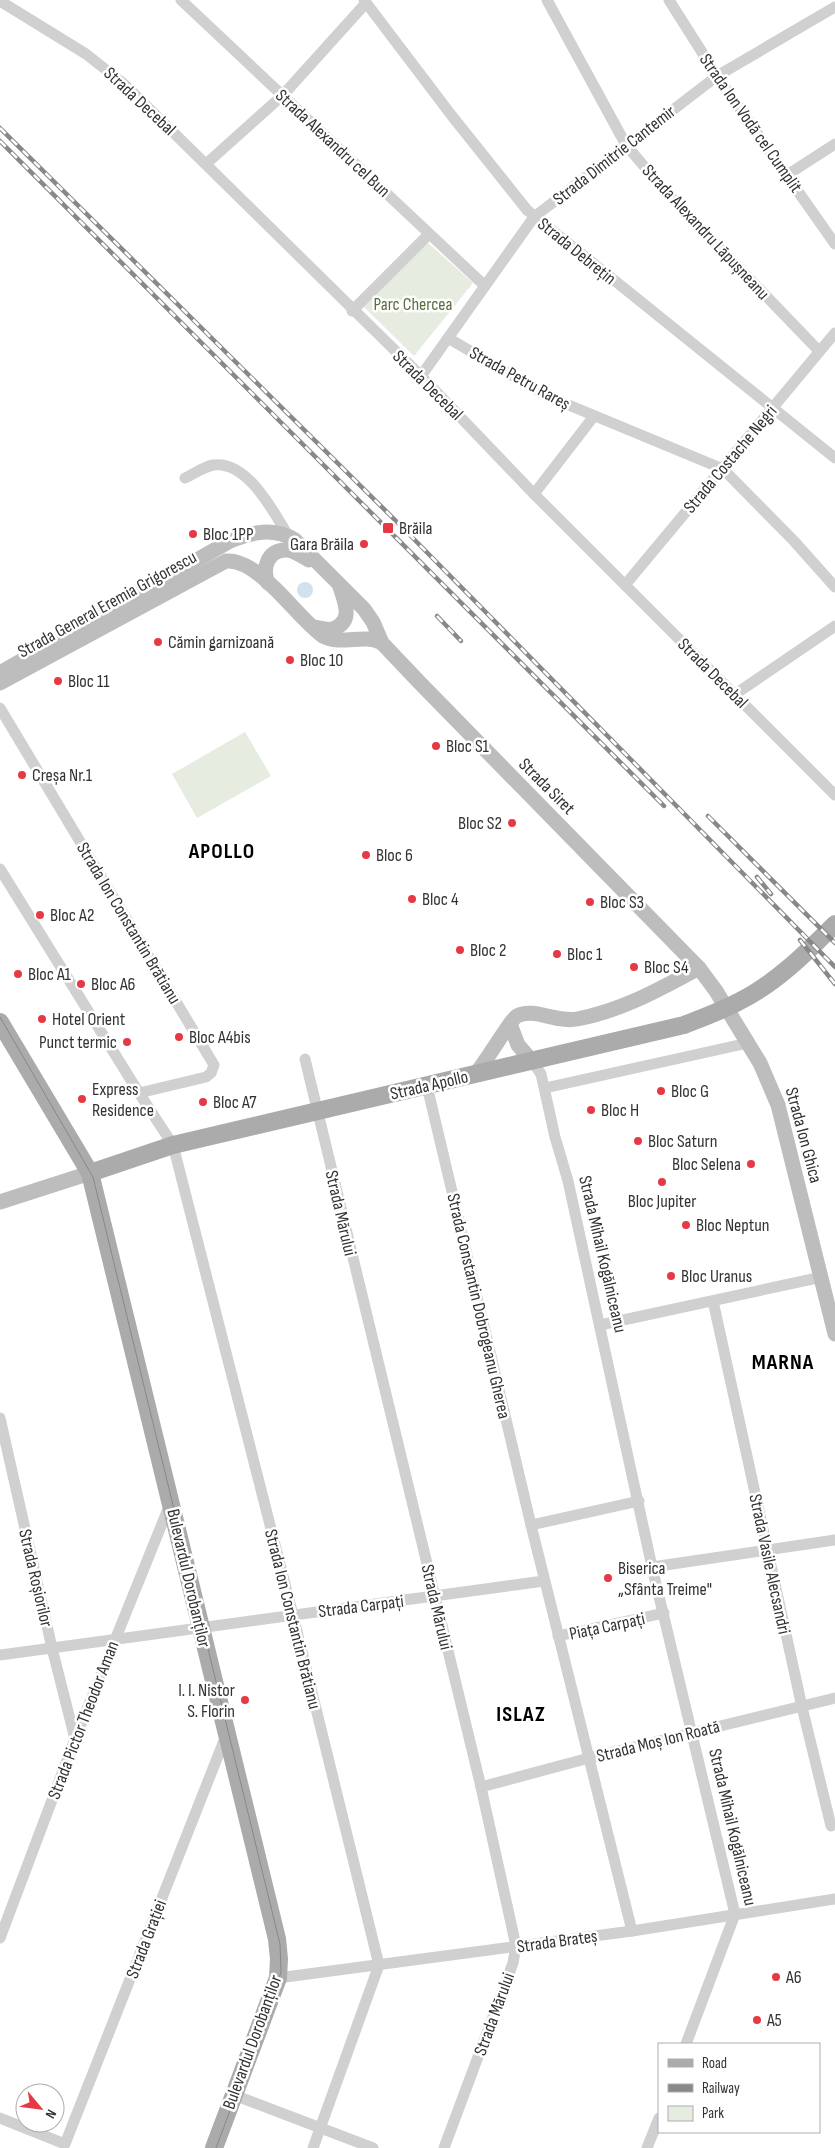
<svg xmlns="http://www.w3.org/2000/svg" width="835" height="2148" font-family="'Sofia Sans Condensed',sans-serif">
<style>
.green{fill:#e6ecdf}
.water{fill:#cfe2ee}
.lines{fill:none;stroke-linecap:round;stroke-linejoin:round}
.street{stroke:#d0d0d0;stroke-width:11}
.secondary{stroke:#bdbdbd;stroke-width:15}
.primary{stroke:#ababab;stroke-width:18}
.tram{stroke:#888;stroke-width:1}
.rail-casing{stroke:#888;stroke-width:4.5}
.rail{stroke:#fff;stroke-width:2.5;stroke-dasharray:8;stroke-linecap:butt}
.poi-dot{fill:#e63946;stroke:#fff;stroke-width:2}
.labels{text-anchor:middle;stroke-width:5;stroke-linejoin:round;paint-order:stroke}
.street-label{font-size:18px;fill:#333;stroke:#fff}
.park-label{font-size:18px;fill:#56703f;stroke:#fff}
.poi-label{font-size:18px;fill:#333;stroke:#fff;text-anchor:start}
.district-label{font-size:22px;font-weight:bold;letter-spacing:1px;fill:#000;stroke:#fff}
</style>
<rect width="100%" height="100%" fill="#fff"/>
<g class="green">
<polygon points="427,242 473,283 414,356 364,307"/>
<polygon points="245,732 271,776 197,818 172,774"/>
</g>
<circle class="water" cx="305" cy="590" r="8"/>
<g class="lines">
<g class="street">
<polyline points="181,0 485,286"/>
<polyline points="364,0 452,116 527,210 835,458"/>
<polyline points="547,0 626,145 666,192 819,351"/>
<polyline points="669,0 717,76 835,244"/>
<polyline points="0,1 86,54 124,84 421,376 534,494 835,795"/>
<polyline points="206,164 283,95 366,3"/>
<polyline points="787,175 835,144"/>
<polyline points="352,311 429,234"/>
<polyline points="448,338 547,396 723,469 794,541 835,587"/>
<polyline points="421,376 534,217 717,76 835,7"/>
<path d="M185,478c9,-4 18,-11 28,-13 35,-5 61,48 76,72"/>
<polyline points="534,494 594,416"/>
<polyline points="625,585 835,333"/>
<polyline points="734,695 835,626"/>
<polyline points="0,708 214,1065 211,1073 206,1077 139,1093"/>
<polyline points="0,869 139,1093 173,1145 293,1615 379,1965 313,2148"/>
<polyline points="305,1059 481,1787 516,1946 513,1963 444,2148"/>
<polyline points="532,1061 541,1074 555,1137 568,1181 652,1567 735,1914 686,2044"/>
<polyline points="427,1086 531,1525 632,1931"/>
<polyline points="545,1088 748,1043"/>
<polyline points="713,1301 802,1707 831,1826"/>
<polyline points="600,1325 822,1277"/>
<polyline points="0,1418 52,1648 75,1739"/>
<polyline points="531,1525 639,1501"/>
<polyline points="652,1567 835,1540"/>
<polyline points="558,1636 664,1613"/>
<polyline points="0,1655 544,1581"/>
<polyline points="481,1787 589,1758 835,1698"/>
<polyline points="0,1938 75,1739 170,1504"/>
<polyline points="278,1978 632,1931 835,1899"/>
<polyline points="234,2095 373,2148"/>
<polyline points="0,2118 65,2144 227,1733"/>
<polyline points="647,2148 659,2118"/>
</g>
<g class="secondary">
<path d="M268,583c-6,-14 -1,-33 18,-33 8,0 15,6 23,10"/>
<path d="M313,627l17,3c24,-7 16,-25 10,-43"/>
<path d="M0,673l230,-132c22,-9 43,-14 65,-1l69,69 9,13 9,21 38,40 279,285 17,23 44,72 18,42 57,229"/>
<path d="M0,683l226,-122c33,-3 70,56 97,75 19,10 41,-3 59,7"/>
<polyline points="510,1024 518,1045 532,1061"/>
<path d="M475,1074c10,-10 35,-54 42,-58 16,-9 40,7 60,3 44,-8 83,-30 122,-51"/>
<polyline points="0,1202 90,1173"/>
</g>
<g class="primary">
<polyline points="0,1022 90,1173 277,1939 279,1959 278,1978 214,2148"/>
<path d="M90,1173l83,-28 511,-120c18,-7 37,-14 54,-23 37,-18 68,-49 97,-78"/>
</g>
<polyline class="tram" points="0,1017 93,1177 280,1944 281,1971 278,1983 216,2148"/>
<g class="rail-casing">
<g id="rail">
<polyline points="0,128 400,525 835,967"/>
<polyline points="0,141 664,806"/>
<polyline points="437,616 461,641"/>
<polyline points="708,816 835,943"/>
<polyline points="757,877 771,894"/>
<polyline points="800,940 835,984"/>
</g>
</g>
<use href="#rail" class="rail"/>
</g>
<g class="poi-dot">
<rect x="382" y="522" width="12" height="12" rx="2.5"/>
<circle cx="193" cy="534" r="5"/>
<circle cx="364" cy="544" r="5"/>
<circle cx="158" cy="642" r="5"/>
<circle cx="290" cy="660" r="5"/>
<circle cx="58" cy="681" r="5"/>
<circle cx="436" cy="746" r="5"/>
<circle cx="22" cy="775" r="5"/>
<circle cx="512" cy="823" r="5"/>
<circle cx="366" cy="855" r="5"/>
<circle cx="412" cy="899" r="5"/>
<circle cx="590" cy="902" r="5"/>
<circle cx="40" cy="915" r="5"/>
<circle cx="460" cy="950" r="5"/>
<circle cx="557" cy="954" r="5"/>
<circle cx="634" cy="967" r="5"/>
<circle cx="18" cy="974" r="5"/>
<circle cx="81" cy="984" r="5"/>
<circle cx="42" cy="1019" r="5"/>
<circle cx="179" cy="1037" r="5"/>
<circle cx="127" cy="1042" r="5"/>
<circle cx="661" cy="1091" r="5"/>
<circle cx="82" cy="1099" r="5"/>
<circle cx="203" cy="1102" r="5"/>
<circle cx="591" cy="1110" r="5"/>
<circle cx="638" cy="1141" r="5"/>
<circle cx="751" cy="1164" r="5"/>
<circle cx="662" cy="1182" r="5"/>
<circle cx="686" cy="1225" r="5"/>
<circle cx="671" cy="1276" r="5"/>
<circle cx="608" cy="1578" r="5"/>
<circle cx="245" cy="1700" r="5"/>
<circle cx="776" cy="1977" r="5"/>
<circle cx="757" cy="2020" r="5"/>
</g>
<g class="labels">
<g class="street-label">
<text transform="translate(140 101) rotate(43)" y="6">Strada Decebal</text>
<text transform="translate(751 123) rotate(55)" y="6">Strada Ion Vodă cel Cumplit</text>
<text transform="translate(333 143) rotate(43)" y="6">Strada Alexandru cel Bun</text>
<text transform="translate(614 155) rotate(-38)" y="6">Strada Dimitrie Cantemir</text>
<text transform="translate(706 232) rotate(47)" y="6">Strada Alexandru Lăpușneanu</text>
<text transform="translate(577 251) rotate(39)" y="6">Strada Debrețin</text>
<text transform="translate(520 378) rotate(29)" y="6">Strada Petru Rareș</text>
<text transform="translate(428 385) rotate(45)" y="6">Strada Decebal</text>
<text transform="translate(730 459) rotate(-50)" y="6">Strada Costache Negri</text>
<text transform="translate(107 604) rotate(-29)" y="6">Strada General Eremia Grigorescu</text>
<text transform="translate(713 673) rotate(45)" y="6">Strada Decebal</text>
<text transform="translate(547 786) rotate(45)" y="6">Strada Siret</text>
<text transform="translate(129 923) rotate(59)" y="6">Strada Ion Constantin Brătianu</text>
<text transform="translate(429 1085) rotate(-13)" y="6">Strada Apollo</text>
<text transform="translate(804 1135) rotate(75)" y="6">Strada Ion Ghica</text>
<text transform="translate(341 1213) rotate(77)" y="6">Strada Mărului</text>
<text transform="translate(603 1254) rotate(77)" y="6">Strada Mihail Kogălniceanu</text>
<text transform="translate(479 1306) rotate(77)" y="6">Strada Constantin Dobrogeanu Gherea</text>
<text transform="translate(770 1564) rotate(78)" y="6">Strada Vasile Alecsandri</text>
<text transform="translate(36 1578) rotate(77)" y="6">Strada Roșiorilor</text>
<text transform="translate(189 1578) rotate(77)" y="6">Bulevardul Dorobanților</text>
<text transform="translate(361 1606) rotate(-7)" y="6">Strada Carpați</text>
<text transform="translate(437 1607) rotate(77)" y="6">Strada Mărului</text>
<text transform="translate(293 1619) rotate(76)" y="6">Strada Ion Constantin Brătianu</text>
<text transform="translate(607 1626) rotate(-12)" y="6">Piața Carpați</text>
<text transform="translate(83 1720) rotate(-69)" y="6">Strada Pictor Theodor Aman</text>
<text transform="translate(658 1741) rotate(-14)" y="6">Strada Moș Ion Roată</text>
<text transform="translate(733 1827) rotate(77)" y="6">Strada Mihail Kogălniceanu</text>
<text transform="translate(146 1939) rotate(-69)" y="6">Strada Grației</text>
<text transform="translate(557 1941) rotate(-8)" y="6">Strada Brateș</text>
<text transform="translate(494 2014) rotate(-70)" y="6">Strada Mărului</text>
<text transform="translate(252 2042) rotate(-70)" y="6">Bulevardul Dorobanților</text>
</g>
<g class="park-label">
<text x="413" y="310">Parc Chercea</text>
</g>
<g class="poi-label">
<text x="399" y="534">Brăila</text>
<text x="203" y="540">Bloc 1PP</text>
<text x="354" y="550" text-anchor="end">Gara Brăila</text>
<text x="168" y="648">Cămin garnizoană</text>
<text x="300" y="666">Bloc 10</text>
<text x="68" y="687">Bloc 11</text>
<text x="446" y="752">Bloc S1</text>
<text x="32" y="781">Creșa Nr.1</text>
<text x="502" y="829" text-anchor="end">Bloc S2</text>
<text x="376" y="861">Bloc 6</text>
<text x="422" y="905">Bloc 4</text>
<text x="600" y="908">Bloc S3</text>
<text x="50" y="921">Bloc A2</text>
<text x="470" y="956">Bloc 2</text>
<text x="567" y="960">Bloc 1</text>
<text x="644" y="973">Bloc S4</text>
<text x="28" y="980">Bloc A1</text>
<text x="91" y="990">Bloc A6</text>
<text x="52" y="1025">Hotel Orient</text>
<text x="189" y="1043">Bloc A4bis</text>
<text x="117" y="1048" text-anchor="end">Punct termic</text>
<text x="92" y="1095">Express<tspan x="92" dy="21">Residence</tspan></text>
<text x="671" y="1097">Bloc G</text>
<text x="213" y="1108">Bloc A7</text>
<text x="601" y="1116">Bloc H</text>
<text x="648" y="1147">Bloc Saturn</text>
<text x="741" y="1170" text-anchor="end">Bloc Selena</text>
<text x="662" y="1207" text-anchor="middle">Bloc Jupiter</text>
<text x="696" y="1231">Bloc Neptun</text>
<text x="681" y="1282">Bloc Uranus</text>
<text x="618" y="1574">Biserica<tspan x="618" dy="21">„Sfânta Treime"</tspan></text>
<text x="235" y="1696" text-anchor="end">I. I. Nistor<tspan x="235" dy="21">S. Florin</tspan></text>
<text x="786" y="1983">A6</text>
<text x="767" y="2026">A5</text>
</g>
<g class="district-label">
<text x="222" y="858">APOLLO</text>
<text x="783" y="1369">MARNA</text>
<text x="521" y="1721">ISLAZ</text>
</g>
</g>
<rect x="658" y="2043" width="162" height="90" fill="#ffffff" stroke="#adadad"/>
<rect x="668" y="2059" width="25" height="8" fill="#ababab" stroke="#adadad"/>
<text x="702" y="2068" font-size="15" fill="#333333">Road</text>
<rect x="668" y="2084" width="25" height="8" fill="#888888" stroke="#adadad"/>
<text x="702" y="2093" font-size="15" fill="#333333">Railway</text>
<rect x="668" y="2106" width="25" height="15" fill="#e6ecdf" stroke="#adadad"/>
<text x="702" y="2118" font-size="15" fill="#333333">Park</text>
<g transform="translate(40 2108) rotate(119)"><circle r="24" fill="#ffffff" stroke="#adadad"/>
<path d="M0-4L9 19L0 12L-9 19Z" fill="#e63946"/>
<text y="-8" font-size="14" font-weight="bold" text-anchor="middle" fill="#333333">N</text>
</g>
</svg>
